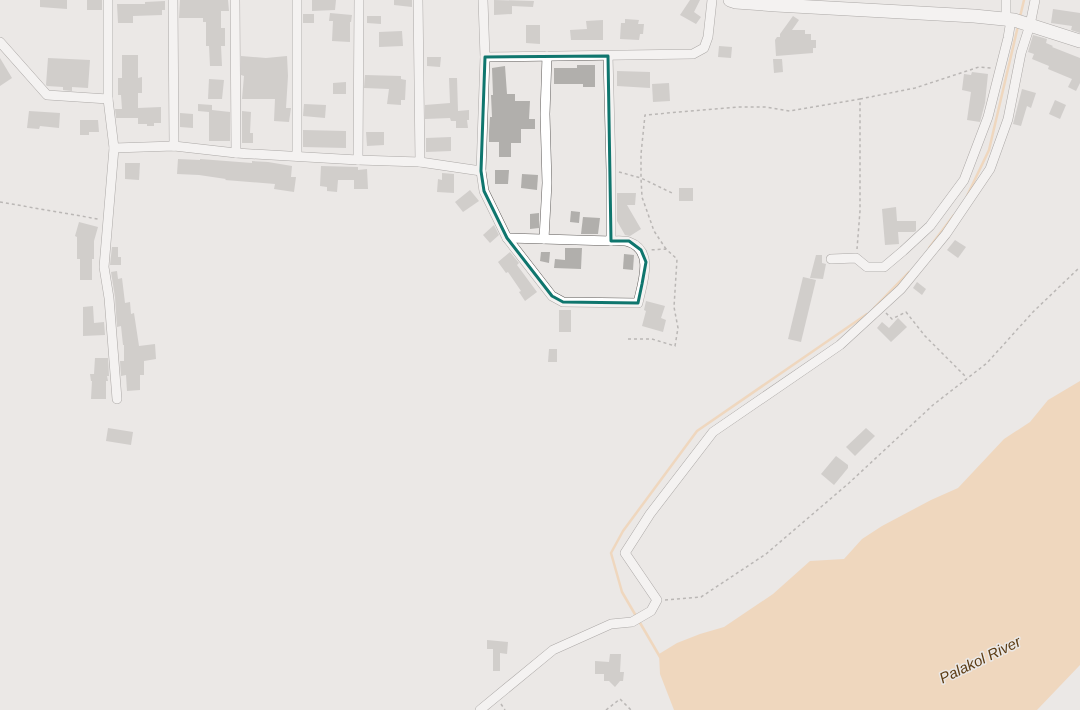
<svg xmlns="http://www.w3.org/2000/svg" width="1080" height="710" font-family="Helvetica,sans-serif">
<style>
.water{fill:#f4c38f}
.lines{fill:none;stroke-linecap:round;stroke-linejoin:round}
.stream{stroke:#f4c38f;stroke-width:2.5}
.building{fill:#b1afac}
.street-casing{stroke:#615e5c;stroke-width:10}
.secondary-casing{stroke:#615e5c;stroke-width:14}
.path{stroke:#7f7d7b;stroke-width:1.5;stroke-dasharray:3 3;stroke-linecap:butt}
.street{stroke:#fff;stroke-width:9}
.secondary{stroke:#fff;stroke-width:13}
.marked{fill:none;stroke:#0f766e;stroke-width:3;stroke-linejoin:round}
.labels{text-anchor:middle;stroke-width:3;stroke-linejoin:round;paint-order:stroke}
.water-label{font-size:15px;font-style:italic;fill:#5b3b13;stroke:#ebe8e6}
</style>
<rect width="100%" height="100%" fill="#ebe8e6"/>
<polygon class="water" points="1080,381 1080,665 1037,710 674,710 660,674 659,654 677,643 700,634 724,627 773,594 810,561 844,559 862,539 882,526 931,500 958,488 1004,439 1030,422 1048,400"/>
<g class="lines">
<g class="stream">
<polyline points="1020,17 1024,0"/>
<polyline points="967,196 989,150 1018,26"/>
<polyline points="929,248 954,215"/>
<polyline points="874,308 909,272"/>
<polyline points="660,657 622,592 611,553 623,531 697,431 867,314"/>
</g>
</g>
<g class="building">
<polygon points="40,0 67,0 67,9 40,7"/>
<rect x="87" y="0" width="15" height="10"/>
<polygon points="180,0 228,0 229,11 221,11 221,28 225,28 225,46 221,46 222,66 210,66 209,46 206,46 206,22 203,22 203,18 179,18"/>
<polygon points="312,0 336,0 335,10 312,11"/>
<polygon points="394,0 412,0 412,7 394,5"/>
<polygon points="494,0 534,1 533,7 512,6 512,14 494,15"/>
<polygon points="690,0 700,0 694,12 701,17 696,24 680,15"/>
<polygon points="165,1 165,10 162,10 162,15 133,16 133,23 118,23 117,4 145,4 145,2"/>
<polygon points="1053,9 1080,13 1080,33 1071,30 1072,26 1051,23"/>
<polygon points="330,13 352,15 351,22 350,22 350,42 332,41 333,21 329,21"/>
<rect x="303" y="14" width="11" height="9"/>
<polygon points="367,16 381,16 381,24 367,23"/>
<polygon points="793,16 799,20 792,30 805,30 805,34 811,34 811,40 816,40 816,48 813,48 813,53 776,56 775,40 777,37 780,37 780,34"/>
<polygon points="625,19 639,20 638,24 644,24 643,34 640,34 639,40 620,39 621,23 625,23"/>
<polygon points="603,20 603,40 571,40 570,30 587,29 586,21"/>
<polygon points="526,25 540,25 540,44 526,43"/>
<polygon points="402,31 403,46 379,47 379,32"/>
<polygon points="1033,35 1047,39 1046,43 1053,46 1052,47 1080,58 1080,83 1076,91 1068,87 1072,79 1048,69 1049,66 1032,59 1034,54 1028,52"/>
<polygon points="719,46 732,47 731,58 718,57"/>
<polygon points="122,55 138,55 138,78 142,77 142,93 138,93 138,108 161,107 161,123 154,123 154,126 147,126 147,124 138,124 138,118 116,118 115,109 122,109 121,95 118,95 118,78 122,78"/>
<polygon points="241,56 266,58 287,56 288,76 286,108 291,108 289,122 274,121 275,99 242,99 244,76 241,75"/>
<polygon points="427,57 441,57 440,67 427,66"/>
<polygon points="0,58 12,78 0,86"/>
<polygon points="48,58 90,60 88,88 72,87 72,91 63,90 63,87 47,86 46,85"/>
<polygon points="773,59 782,59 783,72 774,73"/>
<polygon points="577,65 595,65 595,87 583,87 583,84 554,84 554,68 577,68"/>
<polygon points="505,66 507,94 515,94 515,101 530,101 529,119 535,119 535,129 521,129 521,143 511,143 511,157 499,157 499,142 489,142 489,132 490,117 492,117 491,95 493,95 492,68"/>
<polygon points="617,71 650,72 650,88 617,86"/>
<polygon points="972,72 988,74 985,103 980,122 967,120 971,92 962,90 964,74 971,75"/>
<polygon points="365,75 401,76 401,79 406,80 405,100 401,100 401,105 387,104 389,89 364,88"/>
<polygon points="449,78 457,78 458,111 469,110 469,120 467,120 468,128 456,128 456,121 451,121 450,118 425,119 425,105 450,103"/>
<polygon points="209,79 224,80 222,99 208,99"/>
<polygon points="346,82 346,94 333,94 333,83"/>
<polygon points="669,83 670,101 653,102 652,84"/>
<polygon points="1022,89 1036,93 1031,108 1027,106 1021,126 1013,124"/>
<polygon points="1055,100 1066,105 1060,119 1049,114"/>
<polygon points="198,104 212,105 212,110 230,112 230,141 209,141 209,112 198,111"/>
<polygon points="304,104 326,105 325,118 303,116"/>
<polygon points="29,111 60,113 59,128 40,126 39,129 27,128"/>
<polygon points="242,111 251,112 250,133 253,133 253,143 242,143"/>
<polygon points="180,113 193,114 193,128 180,127"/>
<polygon points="80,120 98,120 99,132 89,132 89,135 80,135"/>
<polygon points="303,130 346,131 346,148 303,147"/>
<polygon points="366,132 384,132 384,145 367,146"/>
<polygon points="451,137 451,151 426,152 426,138"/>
<polygon points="178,159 200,160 200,159 252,163 252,161 268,162 292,166 291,177 296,177 294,192 274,189 275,184 225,180 226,179 199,175 177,174"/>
<polygon points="125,163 140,163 139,180 125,179"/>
<polygon points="321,166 358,167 358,170 367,169 368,189 354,189 354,180 338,180 337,192 327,191 327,187 320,186"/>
<polygon points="495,170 509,170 508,184 495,184"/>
<polygon points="442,173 454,174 454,193 437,192 438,179 442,180"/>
<polygon points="522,174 538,175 537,190 521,188"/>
<rect x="679" y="188" width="14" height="13"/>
<polygon points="470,190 479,201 463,212 455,202"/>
<polygon points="617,193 636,193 635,205 627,205 641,229 630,236 625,235 617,221"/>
<polygon points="896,207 897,221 916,221 916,231 914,232 898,232 899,244 885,245 882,209"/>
<polygon points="571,211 580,212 579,223 570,222"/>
<polygon points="539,213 539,228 530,229 530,214"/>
<polygon points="583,217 600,218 598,234 581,234"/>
<polygon points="79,222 98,227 94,241 94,259 92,259 92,280 80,280 80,259 77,259 77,237 75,236"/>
<polygon points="494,225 499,235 490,243 483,235"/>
<polygon points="955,240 966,247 958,258 947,250"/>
<polygon points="112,247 118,247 118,257 121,257 121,265 110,265"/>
<polygon points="565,248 582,248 581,269 554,268 555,259 565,260"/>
<polygon points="510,252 519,263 517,265 537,292 525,301 519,292 521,291 508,272 506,273 498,262"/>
<polygon points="541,252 550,252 549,263 540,261"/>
<polygon points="624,254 634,255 633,270 623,269"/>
<polygon points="816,255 822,255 822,263 826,264 823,279 810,278"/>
<polygon points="117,271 118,279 122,278 125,303 130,302 131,314 134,313 139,346 155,344 156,359 144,361 144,375 140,375 140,390 127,391 126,375 121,376 120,361 124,361 124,345 123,345 121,326 117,327 115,297 111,272"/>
<polygon points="803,277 816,280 801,342 788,339"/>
<polygon points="917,282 926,289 922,295 913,288"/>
<polygon points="646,301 665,306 661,318 666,320 663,332 642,326 646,311 644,310"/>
<polygon points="93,306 94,323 104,322 105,335 83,336 83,307"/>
<rect x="559" y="310" width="12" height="22"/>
<polygon points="898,318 907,327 891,342 877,328 882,322 889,328"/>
<polygon points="549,349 557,349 557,362 548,362"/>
<polygon points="95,358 108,358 109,376 107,376 108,381 106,381 106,399 91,399 92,381 91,381 90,374 94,374"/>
<polygon points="108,428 133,432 131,445 106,441"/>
<polygon points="866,428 875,436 855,456 846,447"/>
<polygon points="836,456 848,465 848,468 834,485 821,474"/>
<polygon points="487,640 508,642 507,654 500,653 500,671 493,671 493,649 487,649"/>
<polygon points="610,654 621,654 620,672 624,672 623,681 620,681 615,687 609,681 604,681 604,674 595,674 595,661 609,662"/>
</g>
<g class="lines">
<g class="street-casing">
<g id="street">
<polyline points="108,0 108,99 114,148 104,267 109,298 117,399"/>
<polyline points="173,0 174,146"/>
<polyline points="235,0 236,153"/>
<polyline points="418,0 420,162"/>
<polyline points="483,0 485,57"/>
<polyline points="1006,0 1006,19"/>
<polyline points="0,42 47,95 108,99"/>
<polyline points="114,148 174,146 236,153 358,160 420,162 481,171 485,57 693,54 704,48 708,37 712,0"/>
<polyline points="297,156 297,0"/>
<polyline points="358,160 359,0"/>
<path d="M481,171l3,20 23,47 45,58 11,6 75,1c4,-19 17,-52 -9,-61 -5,-2 -13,-1 -18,-1"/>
<polyline points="507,238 611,241 611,170 608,56"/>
<polyline points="544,239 547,183 545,114 547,56"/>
<polyline points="831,259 856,258 867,267 884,267 903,251 930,226 964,180 988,117 1008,38 1011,20"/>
<polyline points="480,710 553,650 611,624 632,622 651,611 657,600 625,553 650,514 713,432 840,345 901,289 946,234 990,169 1008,119 1021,53 1030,25 1035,0"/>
</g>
</g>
<g class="secondary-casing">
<polyline id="secondary" points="730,0 736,2 776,5 974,16 1014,20 1080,41"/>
</g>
<g class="path">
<polyline points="860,99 915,88 979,67 992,68"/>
<polyline points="619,172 641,178 641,154 645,115 738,107 766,107 790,111 860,99 860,211 857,249"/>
<polyline points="0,202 98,219"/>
<polyline points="666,249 654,231 642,197 641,178 672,193"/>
<polyline points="886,313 892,319 906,312 925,336 967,378"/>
<polyline points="628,339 652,339 675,346 678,328 674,307 677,259 666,249 649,250"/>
<polyline points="665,600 701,597 766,554 849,483 933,405 987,363 1033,312 1080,267"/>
<polyline points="501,704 505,710"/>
<polyline points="606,710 620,699 631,710"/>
</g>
<use href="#street" class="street"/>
<use href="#secondary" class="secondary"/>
</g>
<path d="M0 0H1080V710H0ZM608,56l3,185h18l12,9 5,12 -4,22 -4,19 -75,-1 -11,-6 -45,-58 -23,-47 -3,-20 4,-114z" fill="#ebe8e6" fill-opacity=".55" fill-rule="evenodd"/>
<path class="marked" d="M608,56l3,185h18l12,9 5,12 -4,22 -4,19 -75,-1 -11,-6 -45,-58 -23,-47 -3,-20 4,-114z"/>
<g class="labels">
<g class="water-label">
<text transform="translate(980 660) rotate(-26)" y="5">Palakol River</text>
</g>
</g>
</svg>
